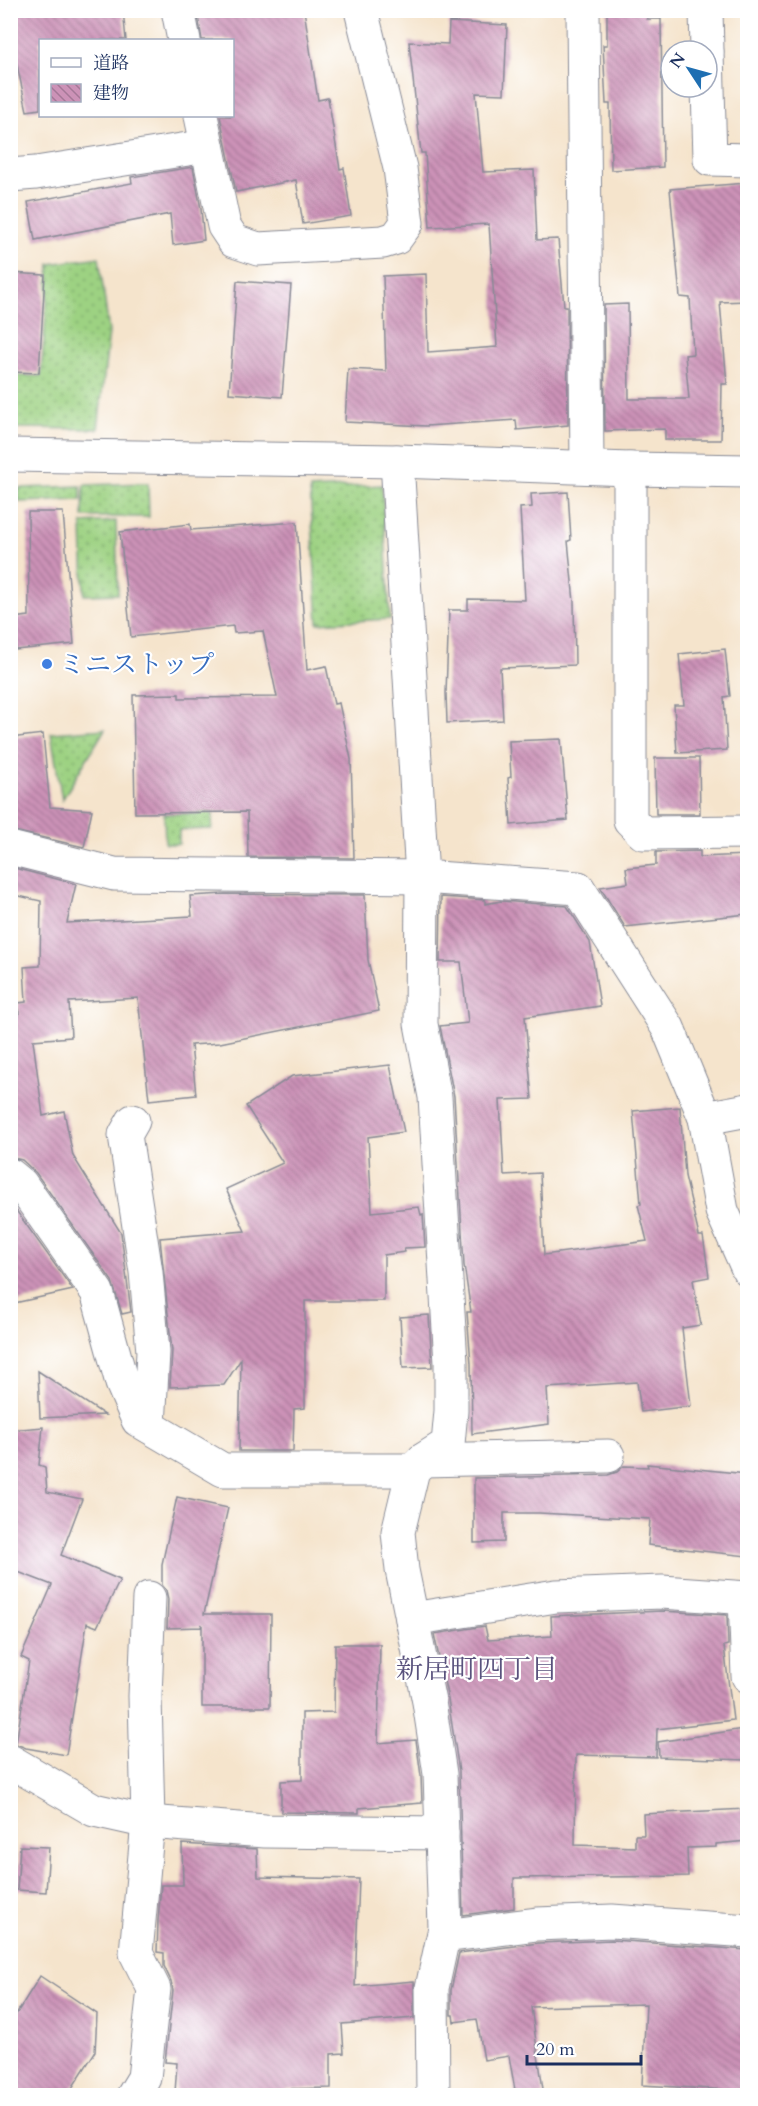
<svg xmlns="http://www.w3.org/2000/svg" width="758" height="2106" font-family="Cardo,'Noto Serif JP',serif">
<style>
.grass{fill:url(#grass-dots);stroke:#5c8070;stroke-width:1.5}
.building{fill:url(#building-back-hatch)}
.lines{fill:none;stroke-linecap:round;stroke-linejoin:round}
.minor-casing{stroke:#888a95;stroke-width:35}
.minor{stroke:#fff;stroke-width:33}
.shop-dot{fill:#3f7fe0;stroke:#fff;stroke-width:2}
.labels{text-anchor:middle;stroke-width:4.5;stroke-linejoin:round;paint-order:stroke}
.shop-label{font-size:26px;fill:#366cbe;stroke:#fff;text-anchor:start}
.neighbourhood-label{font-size:27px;fill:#59527d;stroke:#fff}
</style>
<defs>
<pattern id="grass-dots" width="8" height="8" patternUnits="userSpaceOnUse" patternTransform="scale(1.5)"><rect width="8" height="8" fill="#9dd282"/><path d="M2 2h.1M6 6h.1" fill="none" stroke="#7fab6e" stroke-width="1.8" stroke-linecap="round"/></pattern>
<pattern id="building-back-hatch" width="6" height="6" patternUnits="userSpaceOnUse" patternTransform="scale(1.5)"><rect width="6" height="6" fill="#cc92b7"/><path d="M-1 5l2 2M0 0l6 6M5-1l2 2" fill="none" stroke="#a57898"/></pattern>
</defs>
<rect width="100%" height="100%" fill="#fff"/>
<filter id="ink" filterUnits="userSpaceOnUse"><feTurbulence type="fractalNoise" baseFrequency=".0167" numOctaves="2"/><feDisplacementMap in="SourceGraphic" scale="12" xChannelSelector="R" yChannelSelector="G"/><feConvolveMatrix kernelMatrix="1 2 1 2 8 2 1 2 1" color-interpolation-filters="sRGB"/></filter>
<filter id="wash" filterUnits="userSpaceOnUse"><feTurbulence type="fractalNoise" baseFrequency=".008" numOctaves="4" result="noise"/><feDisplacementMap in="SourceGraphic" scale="24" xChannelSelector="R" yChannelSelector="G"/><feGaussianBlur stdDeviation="1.35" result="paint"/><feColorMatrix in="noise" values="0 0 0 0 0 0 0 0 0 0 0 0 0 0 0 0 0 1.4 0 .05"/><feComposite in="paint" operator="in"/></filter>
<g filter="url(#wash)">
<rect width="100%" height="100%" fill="#f5e4cc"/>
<g class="grass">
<polygon points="99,257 109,332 98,429 11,428 11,376 41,376 50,264"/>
<polygon points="148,483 149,517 83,517 84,485"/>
<polygon points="382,485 390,619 318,623 310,489"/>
<polygon points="81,486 81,500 19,502 19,488"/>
<polygon points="116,521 118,594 84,595 82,523"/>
<polygon points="105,729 62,800 51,733"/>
<polygon points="199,803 213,803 212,829 179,830 179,844 165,844 164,814 199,814"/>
</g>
<g id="blocks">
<g class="building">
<polygon points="10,10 123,10 126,40 40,40 40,109 27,111 14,51 10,52"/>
<polygon points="197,10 304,10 318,100 328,98 340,169 344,168 351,216 303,224 296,180 236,192 220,116 232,116 232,40 202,40"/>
<polygon points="607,10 647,10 647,19 661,19 663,167 611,170 610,104 606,104 603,45 607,45"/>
<polygon points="449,22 507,25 504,94 476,93 483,172 534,170 537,240 558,239 564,306 567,306 568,425 517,430 516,420 426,426 345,422 348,369 386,371 383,276 426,274 428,352 497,347 489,224 430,227 425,153 421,153 409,42 448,44"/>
<polygon points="193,167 201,209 204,240 173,245 170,214 35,240 28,202 132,183 131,177"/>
<polygon points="747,183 747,301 720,302 727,384 722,384 721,440 665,440 665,429 605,431 604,305 628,304 629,399 689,399 685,355 693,354 690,298 680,297 670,189"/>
<polygon points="10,273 45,275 39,373 10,372"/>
<polygon points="237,281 291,285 282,397 229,393"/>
<polygon points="568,492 571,540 568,541 574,602 575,665 500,668 503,720 447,723 446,693 449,610 468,610 468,599 525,600 520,508 532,507 531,494"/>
<polygon points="28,512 63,512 74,644 16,650 13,618 29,616"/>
<polygon points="297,522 307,670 326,666 334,704 339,703 351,759 354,858 248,857 247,812 135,813 133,695 179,694 179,698 277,697 263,631 234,633 233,626 131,637 120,532 190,524 191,530"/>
<polygon points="725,649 730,696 724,697 727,750 677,753 674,705 684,705 679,654"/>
<polygon points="43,734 50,807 92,810 84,847 10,830 10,738"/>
<polygon points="561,739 568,820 511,825 508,778 511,777 509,741"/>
<polygon points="655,758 699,758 700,814 656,814"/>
<polygon points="700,851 700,857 747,855 747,914 625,927 600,887 628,883 626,868 656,865 656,852"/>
<polygon points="10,867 76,884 67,923 192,916 190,896 225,894 365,895 368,960 379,1011 220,1043 191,1045 196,1095 149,1100 138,998 69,1002 71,1037 33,1040 43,1116 64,1111 73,1156 121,1233 131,1312 122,1314 112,1281 36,1173 22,1160 10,1157 10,1015 19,1014 18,1003 26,1002 24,967 40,966 41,901 10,894"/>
<polygon points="441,897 485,900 485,904 501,901 567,906 590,942 600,1006 525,1017 532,1099 500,1100 504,1175 540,1173 544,1255 647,1241 638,1205 641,1204 633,1111 680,1107 685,1176 699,1236 703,1236 709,1277 693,1280 701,1325 682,1328 691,1406 641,1412 637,1382 547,1388 549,1424 472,1434 471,1364 467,1312 471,1312 464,1265 454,1096 440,1026 468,1023 461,962 440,962"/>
<polygon points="390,1065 404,1132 368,1137 372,1212 419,1207 421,1215 423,1214 425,1247 404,1248 405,1252 384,1255 384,1301 305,1301 305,1408 294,1409 293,1451 239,1451 241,1359 224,1385 170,1387 172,1351 160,1238 245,1231 226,1189 283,1163 246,1106 292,1076"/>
<polygon points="10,1202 73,1290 10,1304"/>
<polygon points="429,1315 432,1367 403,1368 400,1317"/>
<polygon points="38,1371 105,1415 40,1418"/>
<polygon points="43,1427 39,1465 45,1467 47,1492 82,1499 61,1555 120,1580 97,1627 87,1623 66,1755 26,1748 16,1744 29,1661 21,1657 52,1585 10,1569 10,1430"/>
<polygon points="647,1464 747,1474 747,1556 648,1545 650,1519 539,1513 504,1513 504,1542 474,1543 474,1478 608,1475 617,1472 624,1466 648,1467"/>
<polygon points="177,1497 228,1508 204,1614 271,1614 270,1707 202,1707 202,1624 201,1627 167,1628 168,1599 166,1590 162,1585 162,1564"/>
<polygon points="662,1611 727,1615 728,1645 724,1646 733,1720 657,1729 656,1757 576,1755 575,1845 635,1847 635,1835 644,1835 643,1814 747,1809 747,1841 716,1844 716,1847 687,1848 688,1876 514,1878 514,1908 463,1915 459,1771 448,1699 434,1634 485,1626 488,1640 552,1636 551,1616"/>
<polygon points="335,1644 380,1644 378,1743 416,1740 421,1776 422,1803 359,1808 359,1813 281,1812 281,1781 302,1780 302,1713 334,1712"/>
<polygon points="743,1729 747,1760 659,1757 658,1742"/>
<polygon points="182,1844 257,1849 258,1877 359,1879 355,1986 414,1981 414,2018 342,2024 344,2053 331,2054 331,2088 287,2089 287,2096 175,2093 177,2063 165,2062 173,1990 171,1981 164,1966 164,1953 157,1952 158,1921 161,1885 183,1885"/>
<polygon points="20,1846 49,1847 46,1892 17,1890"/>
<polygon points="612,1940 747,1950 747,2091 642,2085 646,2004 531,2007 544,2096 516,2096 509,2056 484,2060 477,2019 454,2022 453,2015 451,2015 451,1990 459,1953 539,1943"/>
<polygon points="40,1976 97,2014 95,2052 67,2096 10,2096 10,2024"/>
</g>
</g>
</g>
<g filter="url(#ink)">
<use href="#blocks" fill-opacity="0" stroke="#888a95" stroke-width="1.5"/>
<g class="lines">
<g class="minor-casing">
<g id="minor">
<polyline points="178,10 184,40"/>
<polyline points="583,10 587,467"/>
<polyline points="706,10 707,51"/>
<polyline points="707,52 710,159 748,160"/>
<polyline points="201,116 224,226 234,241 258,249 383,242 396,238 407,223 400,168 361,10"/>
<polyline points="10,175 36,173 207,146"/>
<polyline points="10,455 397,461 630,469 748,471"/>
<polyline points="397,461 422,877 421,1024 435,1097 451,1363 451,1411 448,1444 423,1460 413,1470 398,1532 402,1570 429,1702 440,1774 445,1928 432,1988 433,2096"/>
<polyline points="630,469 630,820 643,833 748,832"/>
<polyline points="10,848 114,874 422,877 578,888 668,1028 705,1118 722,1211 748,1269"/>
<polyline points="705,1118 748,1110"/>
<polyline points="133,1121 125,1135 146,1272 153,1352 149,1426"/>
<polyline points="10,1175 21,1184 97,1292 122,1383 138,1420 223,1470 413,1470"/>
<polyline points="423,1460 608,1456"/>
<polyline points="745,1598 748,1676"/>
<polyline points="412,1619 556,1596 662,1592 748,1598"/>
<polyline points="10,1761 94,1810 148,1822 265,1831 442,1833"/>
<polyline points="444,1936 537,1924 612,1921 748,1931"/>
<polyline points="133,2096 144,2078 154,1989 136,1953 148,1822 145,1696 149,1598"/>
</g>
</g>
<use href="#minor" class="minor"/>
</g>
</g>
<circle class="shop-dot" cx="47" cy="664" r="6"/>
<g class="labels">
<g class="shop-label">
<text x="59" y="673">ミニストップ</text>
</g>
<g class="neighbourhood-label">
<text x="477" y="1678">新居町四丁目</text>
</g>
</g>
<rect width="758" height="2106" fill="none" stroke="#fff" stroke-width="36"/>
<rect x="39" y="39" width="195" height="78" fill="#ffffff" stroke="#a4acbf" stroke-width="1.5"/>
<rect x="51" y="58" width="30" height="9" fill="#ffffff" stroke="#a4acbf" stroke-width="1.5"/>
<text x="93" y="69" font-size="18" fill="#1b2f5e">道路</text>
<rect x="51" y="84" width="30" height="18" fill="url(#building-back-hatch)" stroke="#a4acbf" stroke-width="1.5"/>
<text x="93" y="99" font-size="18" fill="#1b2f5e">建物</text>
<g transform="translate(689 69) rotate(306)"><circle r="28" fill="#ffffff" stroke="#a4acbf" stroke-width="1.5"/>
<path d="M0-4.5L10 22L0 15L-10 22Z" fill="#1f6fb2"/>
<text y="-9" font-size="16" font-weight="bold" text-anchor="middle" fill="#1b2f5e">N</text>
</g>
<path d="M527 2055v9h114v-9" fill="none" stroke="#1b2f5e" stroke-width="3"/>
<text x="536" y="2055" font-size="18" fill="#1b2f5e" stroke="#ffffff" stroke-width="4.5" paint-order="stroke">20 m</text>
</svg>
